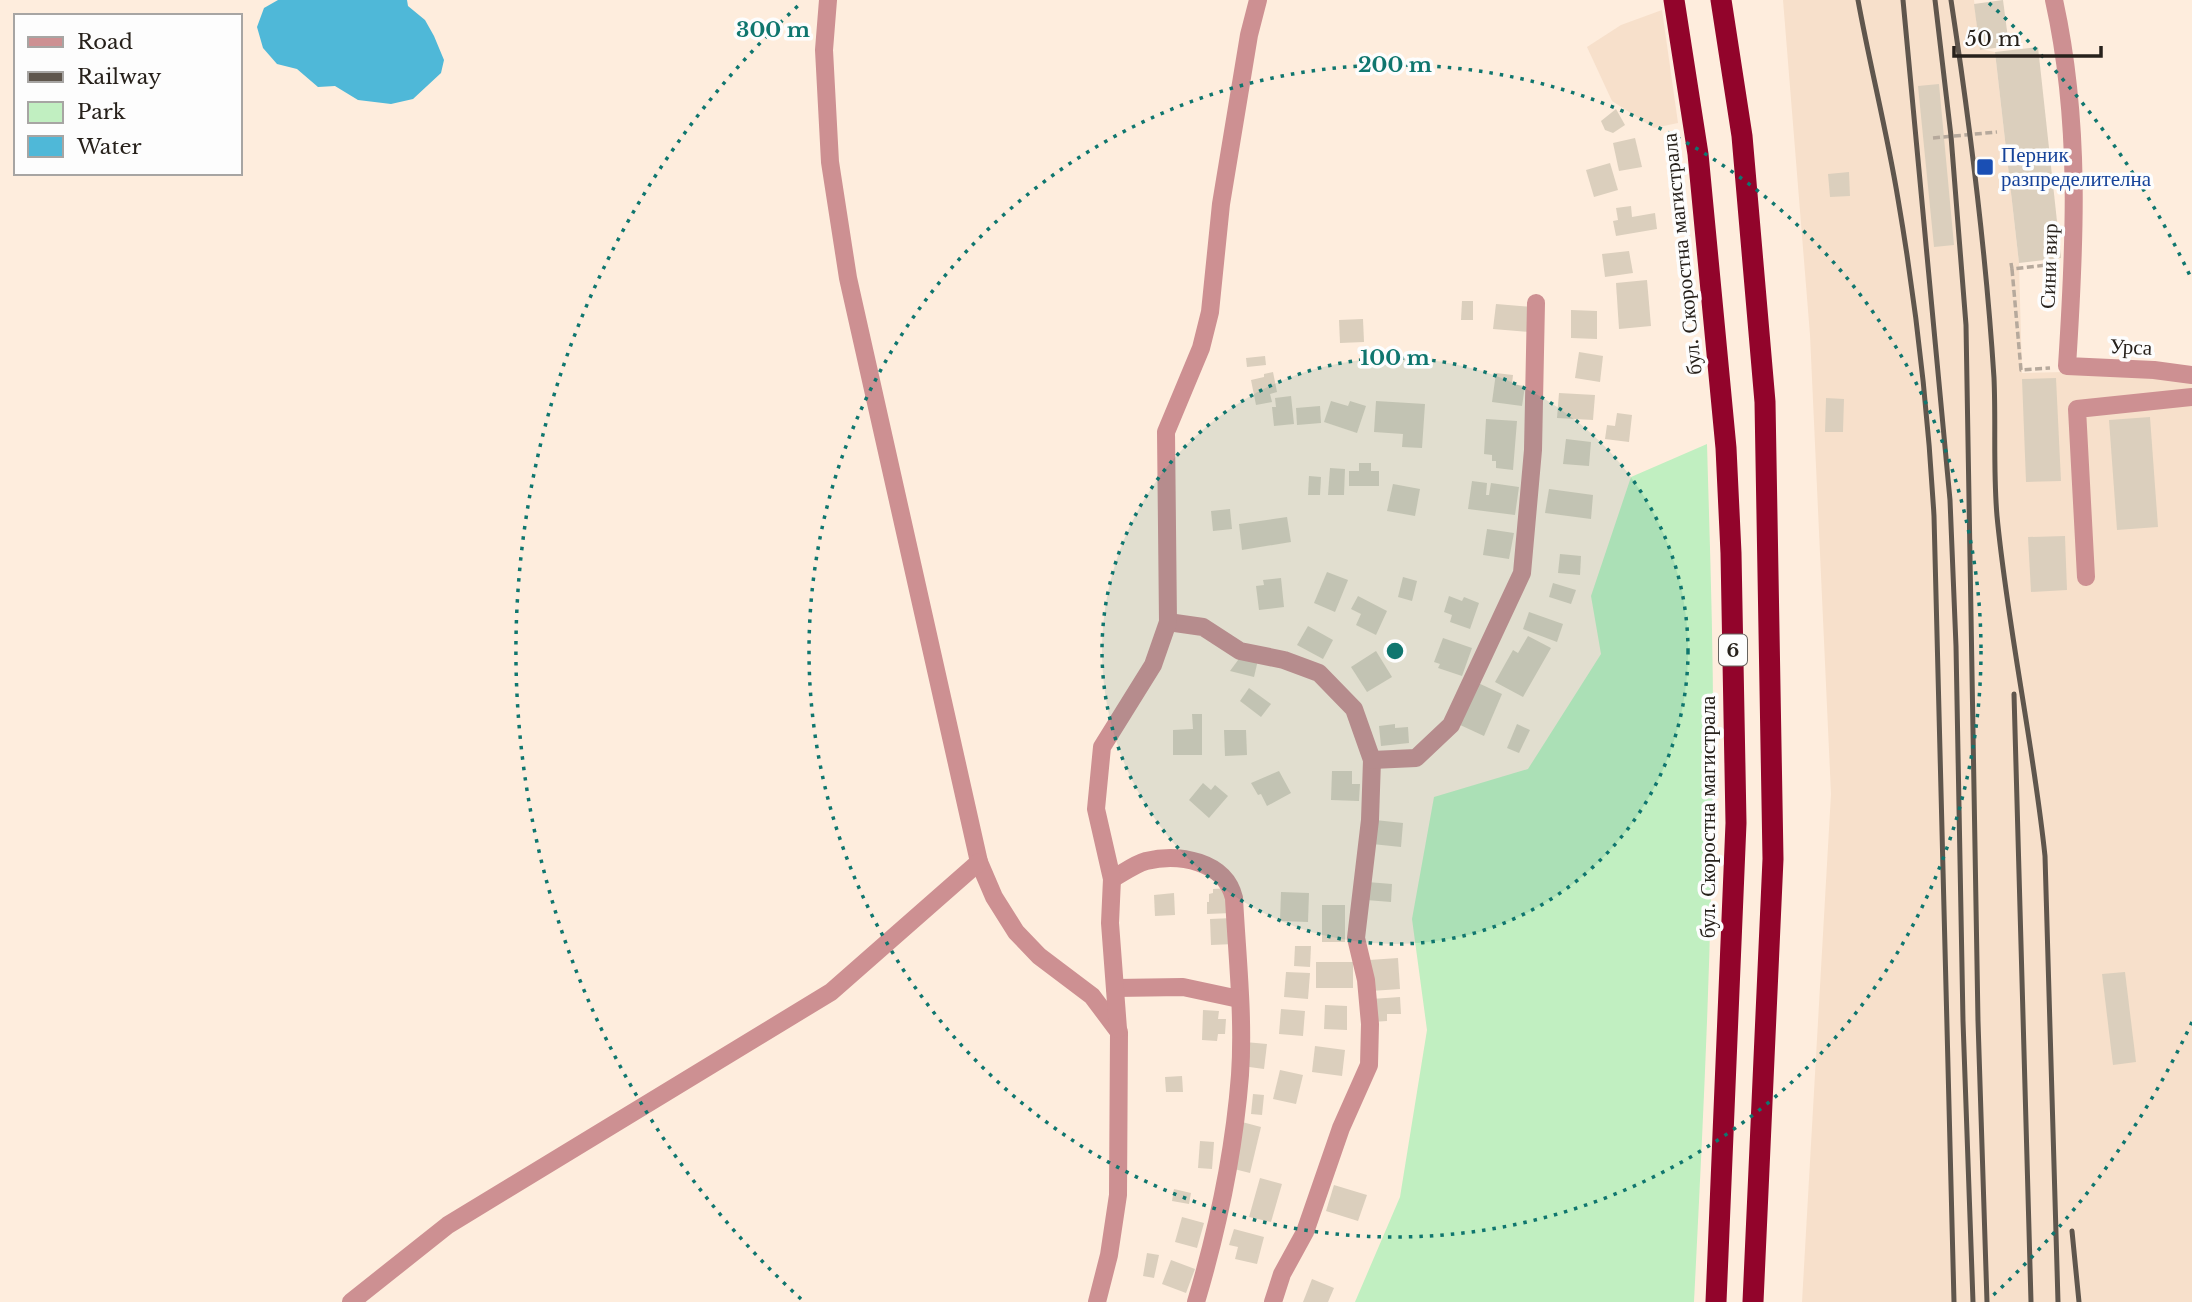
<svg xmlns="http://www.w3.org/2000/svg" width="2192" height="1302" font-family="'Libre Baskerville',serif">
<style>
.built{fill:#f7e0cb}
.green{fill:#c1efc1}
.water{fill:#4fb8d8}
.building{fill:#dbcfbd}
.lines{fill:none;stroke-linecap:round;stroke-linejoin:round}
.path{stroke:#b6a99c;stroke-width:3.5;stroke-dasharray:7 3.5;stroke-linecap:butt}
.minor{stroke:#cd9092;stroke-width:18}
.highway{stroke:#92042b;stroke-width:21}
.rail{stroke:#5f564d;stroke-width:5}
.ring{fill:none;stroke:#0f766e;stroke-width:3.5;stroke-dasharray:3.5 7}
.transit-dot{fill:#1a4fb4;stroke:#fdfdfd;stroke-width:2.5}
.labels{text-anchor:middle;stroke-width:7;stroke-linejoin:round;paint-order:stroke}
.shield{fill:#fdfdfd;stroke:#67635f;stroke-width:2}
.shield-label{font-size:19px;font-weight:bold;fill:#27211b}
.transit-label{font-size:21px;fill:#164399;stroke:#fdfdfd;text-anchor:start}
.street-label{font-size:21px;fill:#27211b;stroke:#fdfdfd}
.centre{fill:#0f766e;stroke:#fdfdfd;stroke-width:3.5}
.ring-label{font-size:21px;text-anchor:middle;font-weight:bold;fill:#0f766e;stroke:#fdfdfd;stroke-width:7;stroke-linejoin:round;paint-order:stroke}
</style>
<rect width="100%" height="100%" fill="#feeddd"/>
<g class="built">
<polygon points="1783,0 1974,0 1980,49 1995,52 2019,263 2022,373 2192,369 2192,1302 1802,1302 1831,794 1810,335"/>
<polygon points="1662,10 1678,123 1654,128 1612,101 1587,47 1621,25"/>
</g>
<path class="green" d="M1707,444c3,108 7,216 6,323 -1,179 -10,357 -19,535h-339l45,-105 27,-167 -15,-111 22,-122 94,-28 73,-115 -10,-58 40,-119z"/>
<polygon class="water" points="278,0 407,0 408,6 425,20 434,36 444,60 441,73 413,99 391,104 358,100 335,86 318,87 297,69 277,64 263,48 257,27 264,8"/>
<g class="building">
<polygon points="2003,0 2009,46 1980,50 1974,4"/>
<polygon points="2038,47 2061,258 2019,263 1995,52"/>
<polygon points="1939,84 1954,245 1934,247 1918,86"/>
<polygon points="1616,109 1625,125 1613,133 1605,130 1601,121"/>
<polygon points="1635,138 1642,167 1619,171 1613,143"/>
<polygon points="1610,163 1618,190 1594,197 1586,170"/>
<polygon points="1849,172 1850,196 1830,197 1828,174"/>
<polygon points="1631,206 1632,217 1655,213 1657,229 1616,236 1613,221 1618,220 1616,208"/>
<polygon points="1629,251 1633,273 1605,277 1602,254"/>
<polygon points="1647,280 1651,326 1619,329 1616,283"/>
<polygon points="1462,301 1473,301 1473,320 1461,320"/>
<polygon points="1496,304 1532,307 1530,332 1493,329"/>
<polygon points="1571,310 1597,311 1597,339 1571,338"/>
<polygon points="1363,319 1364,342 1340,343 1339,320"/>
<polygon points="1579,352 1603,356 1600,382 1575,378"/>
<polygon points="1265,356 1266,365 1247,367 1246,358"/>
<polygon points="1273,372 1277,392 1270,394 1272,402 1256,405 1251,380 1264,377 1264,374"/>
<polygon points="1496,373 1513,375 1512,384 1525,386 1522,406 1492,402"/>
<polygon points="2056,378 2061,481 2026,482 2022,379"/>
<polygon points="1559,393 1595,395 1593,420 1557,418"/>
<polygon points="1291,396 1294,424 1274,426 1272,407 1276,407 1275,398"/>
<polygon points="1826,398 1844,399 1843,432 1825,432"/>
<polygon points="1331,401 1348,406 1350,401 1366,406 1357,433 1324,422"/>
<polygon points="1376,401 1425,404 1422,448 1402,447 1403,434 1374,432"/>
<polygon points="1320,406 1321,423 1297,425 1296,408"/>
<polygon points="1617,413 1632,415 1629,442 1605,439 1607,425 1615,426"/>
<polygon points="2150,417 2158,527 2117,530 2109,420"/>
<polygon points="1486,419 1517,421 1513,470 1496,468 1496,461 1492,461 1492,455 1484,454"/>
<polygon points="1566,439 1591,442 1589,466 1563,464"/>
<polygon points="1359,463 1371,463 1371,471 1379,471 1379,486 1349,486 1349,471 1359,471"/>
<polygon points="1330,468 1345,469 1344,495 1328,495"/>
<polygon points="1309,476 1321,477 1320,495 1308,495"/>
<polygon points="1472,481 1487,483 1486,495 1489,495 1491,483 1519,487 1515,515 1468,509"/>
<polygon points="1393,484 1420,489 1415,516 1387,511"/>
<polygon points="1549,489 1593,495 1591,519 1545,513"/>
<polygon points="1230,509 1232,529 1213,531 1211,511"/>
<polygon points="1287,517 1291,542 1242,550 1239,524"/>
<polygon points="1487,529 1514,533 1509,559 1483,555"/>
<polygon points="2065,536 2067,590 2031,592 2028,537"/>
<polygon points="1560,554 1581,556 1580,575 1558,573"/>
<polygon points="1327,572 1348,580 1335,612 1314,603"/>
<polygon points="1403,577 1417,581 1412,601 1398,597"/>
<polygon points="1281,578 1284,607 1259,610 1256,586 1264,585 1263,580"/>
<polygon points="1553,583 1576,590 1571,604 1549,597"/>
<polygon points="1358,596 1387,611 1376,635 1356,625 1361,614 1351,609"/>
<polygon points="1449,596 1462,601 1464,597 1479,603 1470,629 1450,622 1452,615 1444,612"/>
<polygon points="1529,612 1563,624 1557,642 1523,629"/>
<polygon points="1308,626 1333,640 1323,659 1297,645"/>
<polygon points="1528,636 1551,648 1523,697 1495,682 1513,650 1518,653"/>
<polygon points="1443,638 1472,648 1462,676 1438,668 1440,664 1434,662"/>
<polygon points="1376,651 1392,677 1367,692 1351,667"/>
<polygon points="1241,656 1258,660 1254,677 1230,671"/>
<polygon points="1476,682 1502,694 1484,736 1458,724"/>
<polygon points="1249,688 1271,704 1261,717 1240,701"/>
<polygon points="1192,714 1202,714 1202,755 1173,755 1173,730 1193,729"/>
<polygon points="1395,724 1395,728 1408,727 1409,743 1381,746 1379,726"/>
<polygon points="1517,724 1530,730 1519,753 1507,748"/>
<polygon points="1224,730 1246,730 1247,755 1225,756"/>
<polygon points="1279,771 1291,793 1267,806 1261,794 1258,795 1251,783"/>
<polygon points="1332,771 1352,771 1352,784 1360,784 1359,801 1331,800"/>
<polygon points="1203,783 1211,790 1215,785 1228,796 1209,818 1189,800"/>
<polygon points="1375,820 1403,823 1401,847 1372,844"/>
<polygon points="1367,882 1392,884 1391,902 1366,900"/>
<polygon points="1230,888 1232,913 1207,914 1207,902 1209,902 1209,894 1213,893 1213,889"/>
<polygon points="1281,892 1309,893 1308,922 1280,921"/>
<polygon points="1174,893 1175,915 1155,916 1154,895"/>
<rect x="1322" y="905" width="23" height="37"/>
<polygon points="1233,918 1234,944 1211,945 1210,919"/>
<polygon points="1295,946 1311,946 1310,967 1294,966"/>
<polygon points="1398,958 1400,989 1371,991 1369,960"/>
<rect x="1316" y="962" width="37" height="26"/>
<polygon points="1286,972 1310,973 1308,999 1284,997"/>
<polygon points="2125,972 2136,1062 2113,1065 2102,974"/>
<polygon points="1400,997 1401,1014 1387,1014 1387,1021 1372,1022 1371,999"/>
<polygon points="1325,1005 1347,1006 1347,1030 1324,1029"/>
<polygon points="1281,1009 1305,1011 1303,1036 1279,1034"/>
<polygon points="1203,1010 1219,1011 1218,1019 1226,1019 1225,1034 1218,1034 1217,1041 1202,1040"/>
<polygon points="1245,1042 1267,1044 1264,1069 1242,1066"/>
<polygon points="1315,1046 1345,1050 1342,1076 1312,1072"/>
<polygon points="1280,1070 1303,1075 1296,1104 1273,1099"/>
<polygon points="1182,1076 1183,1092 1166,1092 1165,1077"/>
<polygon points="1253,1094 1264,1095 1262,1115 1251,1114"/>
<polygon points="1242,1122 1261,1127 1250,1173 1230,1168"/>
<polygon points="1200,1141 1214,1142 1212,1169 1198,1168"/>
<polygon points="1260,1178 1282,1184 1271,1222 1249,1217"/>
<polygon points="1334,1185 1367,1195 1358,1221 1326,1211"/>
<polygon points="1174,1189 1191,1193 1189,1204 1172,1201"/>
<polygon points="1182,1217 1204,1223 1197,1248 1175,1242"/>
<polygon points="1234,1229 1264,1237 1257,1264 1235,1259 1238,1247 1229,1245"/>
<polygon points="1147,1253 1159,1255 1154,1278 1143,1276"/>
<polygon points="1171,1260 1195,1269 1186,1293 1162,1284"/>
<polygon points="1312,1279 1334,1288 1328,1302 1303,1302"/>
</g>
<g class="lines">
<g class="path">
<polyline points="1933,138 1997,132"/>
<polyline points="2011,263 2012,269 2056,264"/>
<polyline points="2012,269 2021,370 2050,368"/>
</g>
<g class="minor">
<polyline points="828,0 824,50 830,162 848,278 979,862 994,897 1016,932 1039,956 1092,996 1119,1032 1118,1195 1109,1255 1097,1302"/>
<path d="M2054,0c27,122 21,243 13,366l87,4 38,5"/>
<polyline points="2086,577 2077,409 2192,397"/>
<polyline points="1168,622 1203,627 1240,651 1284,660 1319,673 1354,709 1372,760 1370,820 1356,938 1366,980 1370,1024 1369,1065 1341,1128 1305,1232 1282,1274 1273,1302"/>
<polyline points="1372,760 1416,758 1451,725 1522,573 1533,450 1536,303"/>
<path d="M1112,879c11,-6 23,-15 34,-18 33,-8 79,0 88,37 3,58 10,119 6,177 -6,78 -22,153 -44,227"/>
<polyline points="1115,988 1183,987 1239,999"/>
<polyline points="1118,1029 1110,923 1112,879 1096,809 1102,747 1153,665 1168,622 1166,432 1201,348 1210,312 1221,204 1249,35 1258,0"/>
<polyline points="351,1302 448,1225 831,992 979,862"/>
</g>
<g class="highway">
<polyline points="1674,0 1698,154 1726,448 1731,553 1736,823 1716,1302"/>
<polyline points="1721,0 1742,136 1765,402 1773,859 1753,1302"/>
</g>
<g class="rail">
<path d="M1858,0c12,66 29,132 40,199 18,105 30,211 36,317l20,786"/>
<polyline points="1903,0 1950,500 1956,646 1963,1021 1973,1302"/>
<polyline points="1935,0 1951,136 1966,325 1978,1021 1987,1302"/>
<path d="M1951,0c19,125 35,252 43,378 2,46 -1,92 3,138 11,114 36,226 48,340l13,446"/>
<polyline points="2014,694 2031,1302"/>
<polyline points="2072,1231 2079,1302"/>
</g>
</g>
<circle cx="1395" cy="651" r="293" fill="#0f766e" fill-opacity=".12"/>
<g class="ring">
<circle cx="1395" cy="651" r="293"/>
<circle cx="1395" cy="651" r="586"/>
<path d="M2192 1022A879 879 0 0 1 1989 1299M801 1299A879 879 0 0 1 801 3M1989 3A879 879 0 0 1 2192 280"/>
</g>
<rect class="transit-dot" x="1976" y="158" width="18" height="18" rx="3.5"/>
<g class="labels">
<rect class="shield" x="1719" y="634.5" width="28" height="31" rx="5"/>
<g class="shield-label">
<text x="1733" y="657">6</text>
</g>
<g class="transit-label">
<text x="2001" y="162">Перник<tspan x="2001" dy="24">разпределителна</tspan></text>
</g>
<g class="street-label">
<text transform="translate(1682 254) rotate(-96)" y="7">бул. Скоростна магистрала</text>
<text transform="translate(2049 266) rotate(-88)" y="7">Сини вир</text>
<text transform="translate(2131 347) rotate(3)" y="7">Урса</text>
<text transform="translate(1708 817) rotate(-90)" y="7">бул. Скоростна магистрала</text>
</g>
</g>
<circle cx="1395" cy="651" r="10" class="centre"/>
<g class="ring-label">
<text x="773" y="37">300 m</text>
<text x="1395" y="72">200 m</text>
<text x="1395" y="365">100 m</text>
</g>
<rect x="14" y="14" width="228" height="161" fill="#fdfdfd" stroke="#a7a5a3" stroke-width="2"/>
<rect x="28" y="37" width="35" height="10" fill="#cd9092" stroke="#a7a5a3" stroke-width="2"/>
<text x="77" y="49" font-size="21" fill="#27211b">Road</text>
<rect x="28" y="72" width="35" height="10" fill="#5f564d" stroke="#a7a5a3" stroke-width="2"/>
<text x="77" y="84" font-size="21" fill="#27211b">Railway</text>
<rect x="28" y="102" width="35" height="21" fill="#c1efc1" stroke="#a7a5a3" stroke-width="2"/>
<text x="77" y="119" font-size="21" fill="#27211b">Park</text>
<rect x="28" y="136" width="35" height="21" fill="#4fb8d8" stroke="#a7a5a3" stroke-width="2"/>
<text x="77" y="154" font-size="21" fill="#27211b">Water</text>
<path d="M1954 46v10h147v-10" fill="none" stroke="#27211b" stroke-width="3.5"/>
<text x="1965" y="46" font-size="21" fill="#27211b" stroke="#fdfdfd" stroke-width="5" paint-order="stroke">50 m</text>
</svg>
